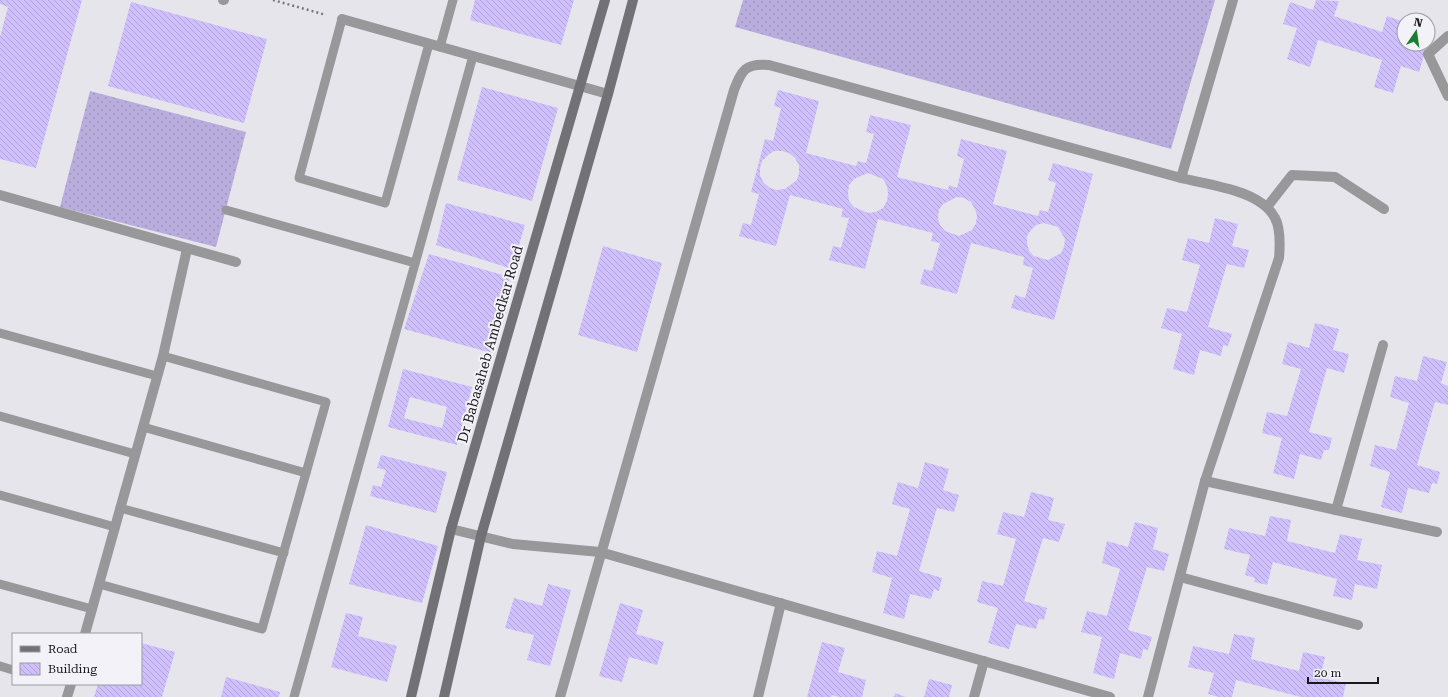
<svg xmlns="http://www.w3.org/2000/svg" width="1448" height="697" font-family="'Roboto Serif',serif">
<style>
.grass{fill:url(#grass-dots)}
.building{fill:url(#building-back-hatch);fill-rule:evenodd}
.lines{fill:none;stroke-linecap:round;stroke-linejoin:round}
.path{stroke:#79787c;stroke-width:2.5;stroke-dasharray:2 3;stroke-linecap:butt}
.service{stroke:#98979a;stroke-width:9}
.minor{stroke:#98979a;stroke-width:10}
.secondary{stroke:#727175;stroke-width:10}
.labels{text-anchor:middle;stroke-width:4;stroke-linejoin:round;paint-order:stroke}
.street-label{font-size:14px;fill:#19191b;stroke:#f4f2f9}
</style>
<defs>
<pattern id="grass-dots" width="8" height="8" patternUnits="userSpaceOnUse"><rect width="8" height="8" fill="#b9addd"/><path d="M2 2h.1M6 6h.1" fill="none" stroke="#9e94bd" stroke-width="1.8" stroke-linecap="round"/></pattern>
<pattern id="building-back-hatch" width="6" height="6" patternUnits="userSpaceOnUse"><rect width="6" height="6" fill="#cfbffc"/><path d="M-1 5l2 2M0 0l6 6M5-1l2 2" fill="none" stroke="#b1a4d7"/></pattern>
</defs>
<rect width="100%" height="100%" fill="#e7e5ec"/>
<g class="grass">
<polygon points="743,0 1215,0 1171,149 735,27"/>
<polygon points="90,91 246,132 216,247 60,207"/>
</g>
<g class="building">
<polygon points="0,0 82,0 36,168 0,159 0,37 8,7 0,4"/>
<polygon points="475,0 574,0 561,45 470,20"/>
<polygon points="1316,0 1339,1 1334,16 1382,32 1387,16 1404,22 1404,44 1427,45 1419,72 1401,66 1393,93 1374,87 1382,60 1318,40 1310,67 1287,59 1297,28 1283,24 1290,2 1313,10"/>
<polygon points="131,2 267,39 244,123 108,86"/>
<polygon points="482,87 558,108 532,201 457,180"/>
<path d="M778,90l41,11 -13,52 50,13 2,-5 8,2 8,-29 -8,-2 4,-17 41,10 -14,52 51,13 1,-5 8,3 7,-29 -7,-3 4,-17 46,12 -14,53 45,12 2,-6 8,2 8,-29 -8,-3 5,-17 40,11 -39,146 -43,-12 4,-13 10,3 8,-30 -10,-3 1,-8 -53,-14 -14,51 -37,-10 4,-15 8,2 8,-28 -9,-2 2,-8 -55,-14 -13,50 -36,-9 4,-14 8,2 8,-30 -8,-1 2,-8 -53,-14 -14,51 -37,-10 4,-13 8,2 8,-31 -8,-2 14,-53 8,2 8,-33 -7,-2zM774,151h8l7,2 6,5 4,7v8l-2,7 -12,9 -8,1 -7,-2 -6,-5 -4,-7v-8l2,-7 6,-6zM868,173l15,6 4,7 1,7 -1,8 -4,7 -7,4 -8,1 -14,-6 -5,-6 -1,-8 1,-8 5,-6zM957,197l7,1 7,4 4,7 2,7 -1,7 -4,7 -13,6 -14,-5 -5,-6 -2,-7 1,-8 4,-6zM1044,223l14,4 7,12 -1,8 -3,6 -13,7 -14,-4 -5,-5 -2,-8v-7l4,-6 5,-5z"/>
<polygon points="446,203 525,225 512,269 436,245"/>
<polygon points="1215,218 1238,224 1232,246 1249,250 1244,268 1227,264 1208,327 1232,334 1228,346 1223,345 1221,356 1200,350 1194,375 1173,369 1182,334 1161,328 1167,308 1187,312 1200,265 1182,260 1188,238 1209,243"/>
<polygon points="603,246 662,263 637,352 578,335"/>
<polygon points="429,254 510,277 492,353 404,329"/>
<polygon points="1315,323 1339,329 1333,350 1349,354 1344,373 1327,368 1309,432 1332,438 1329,450 1324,450 1321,460 1300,454 1294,479 1273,473 1282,438 1262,433 1267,412 1287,416 1301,369 1282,364 1288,342 1309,348"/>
<polygon points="1423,356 1447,362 1441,383 1448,386 1448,405 1435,402 1417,465 1440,472 1437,484 1432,483 1429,493 1408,488 1402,513 1381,507 1390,472 1370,466 1375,445 1396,450 1409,403 1390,397 1395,376 1417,381"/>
<path d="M403,369l69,18 -15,58 -69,-18zM410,397l37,10 -5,21 -38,-10z"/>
<polygon points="381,455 447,472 436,513 370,496 373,485 381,487 386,470 377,468"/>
<polygon points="925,462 949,469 943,490 959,495 954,512 937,508 919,571 942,578 939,591 934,589 931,599 910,594 904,619 883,613 892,578 872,572 877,551 897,556 910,509 892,504 898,482 918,488"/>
<polygon points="1031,492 1054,498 1048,520 1065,524 1059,542 1043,538 1024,601 1047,608 1044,620 1039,619 1036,629 1016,624 1009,649 988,643 998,608 977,602 982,581 1003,586 1016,539 997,534 1003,512 1024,517"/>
<polygon points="1270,516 1291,520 1287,541 1335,553 1340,534 1362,539 1357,560 1382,565 1377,589 1355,584 1352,600 1333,596 1337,579 1273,562 1267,585 1254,582 1255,578 1245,575 1250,555 1224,549 1229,528 1265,536"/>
<polygon points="1135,522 1158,528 1153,549 1169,554 1164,571 1147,567 1128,630 1152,637 1148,650 1143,649 1141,659 1120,653 1114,679 1093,673 1102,637 1081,632 1087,611 1107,616 1120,569 1102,563 1107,541 1128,547"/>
<polygon points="366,525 438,546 422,603 349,584"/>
<polygon points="548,584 571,590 550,666 527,660 534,635 505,628 514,598 542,606"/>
<polygon points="620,603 643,610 636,634 664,642 657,665 629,657 622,682 599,676"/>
<polygon points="346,613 363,617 358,636 397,646 387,682 331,667"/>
<polygon points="1234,634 1255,638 1251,659 1299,671 1303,652 1325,657 1320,678 1346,683 1343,697 1301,697 1236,680 1232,697 1219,697 1208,694 1214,673 1188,667 1193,646 1229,654"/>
<polygon points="822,642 845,648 838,672 866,680 862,697 839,697 832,695 831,697 807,697"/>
<polygon points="141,643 175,652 162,697 94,697 98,684 141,684"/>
<polygon points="226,677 280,692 279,697 221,697"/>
<polygon points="929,679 952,685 949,697 924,697"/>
<polygon points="895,693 906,697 894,697"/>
</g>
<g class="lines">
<polyline class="path" points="273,0 326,15"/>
<g class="service">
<polyline points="342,19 299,178 385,203 429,44"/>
<polyline points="440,47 453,0"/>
<polyline points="226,210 415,263"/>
<polyline points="0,333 157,376"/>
<polyline points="0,416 135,454"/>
<polyline points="143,427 306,473"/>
<polyline points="0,495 115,527"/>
<polyline points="120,508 284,553"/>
<polyline points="0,584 92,609"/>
<polyline points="99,584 262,629 326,402 163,356"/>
<polyline points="0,666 13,670"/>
<polyline points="294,697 473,56"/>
</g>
<g class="minor">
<polyline points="223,0 224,0"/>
<polyline points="342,19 608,94"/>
<polyline points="1448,36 1428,54 1448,96"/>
<polyline points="1181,178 1233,0"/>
<polyline points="0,195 236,262"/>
<polyline points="1267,207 1292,175 1335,177 1384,209"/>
<polyline points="1205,481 1336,510 1383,345"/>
<polyline points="1336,510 1437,532"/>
<polyline points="451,529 513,544 600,552 1110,697"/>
<polyline points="1180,577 1358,625"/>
<polyline points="85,634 163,356 187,249"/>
<polyline points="67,697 71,684"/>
<path d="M560,697l174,-607c8,-20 11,-27 35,-25l412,113c28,7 80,12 94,40 6,11 5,28 4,40l-74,223 -57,216"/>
<polyline points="758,697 781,603"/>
<polyline points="974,697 984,661"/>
</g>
<g class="secondary">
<polyline points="411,697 451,529 605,0"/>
<polyline points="444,697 481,536 608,94 633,0"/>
</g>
</g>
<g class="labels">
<g class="street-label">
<text transform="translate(490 344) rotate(-74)" y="5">Dr Babasaheb Ambedkar Road</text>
</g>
</g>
<rect x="12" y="633" width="130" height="52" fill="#f4f2f9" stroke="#9c9ba0"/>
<rect x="20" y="646" width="20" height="6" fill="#727175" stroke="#9c9ba0"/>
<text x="48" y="653" font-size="12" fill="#19191b">Road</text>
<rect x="20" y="663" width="20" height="12" fill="url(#building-back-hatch)" stroke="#9c9ba0"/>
<text x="48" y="673" font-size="12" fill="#19191b">Building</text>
<g transform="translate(1416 32) rotate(13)"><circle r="19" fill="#f4f2f9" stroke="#9c9ba0"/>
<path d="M0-3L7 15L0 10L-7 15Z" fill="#1a7d2f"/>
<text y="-6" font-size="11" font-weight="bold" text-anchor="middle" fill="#19191b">N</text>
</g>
<path d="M1308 677v6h70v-6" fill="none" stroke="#19191b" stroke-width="2"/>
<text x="1314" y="677" font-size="12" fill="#19191b" stroke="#f4f2f9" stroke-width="3" paint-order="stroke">20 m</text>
</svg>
